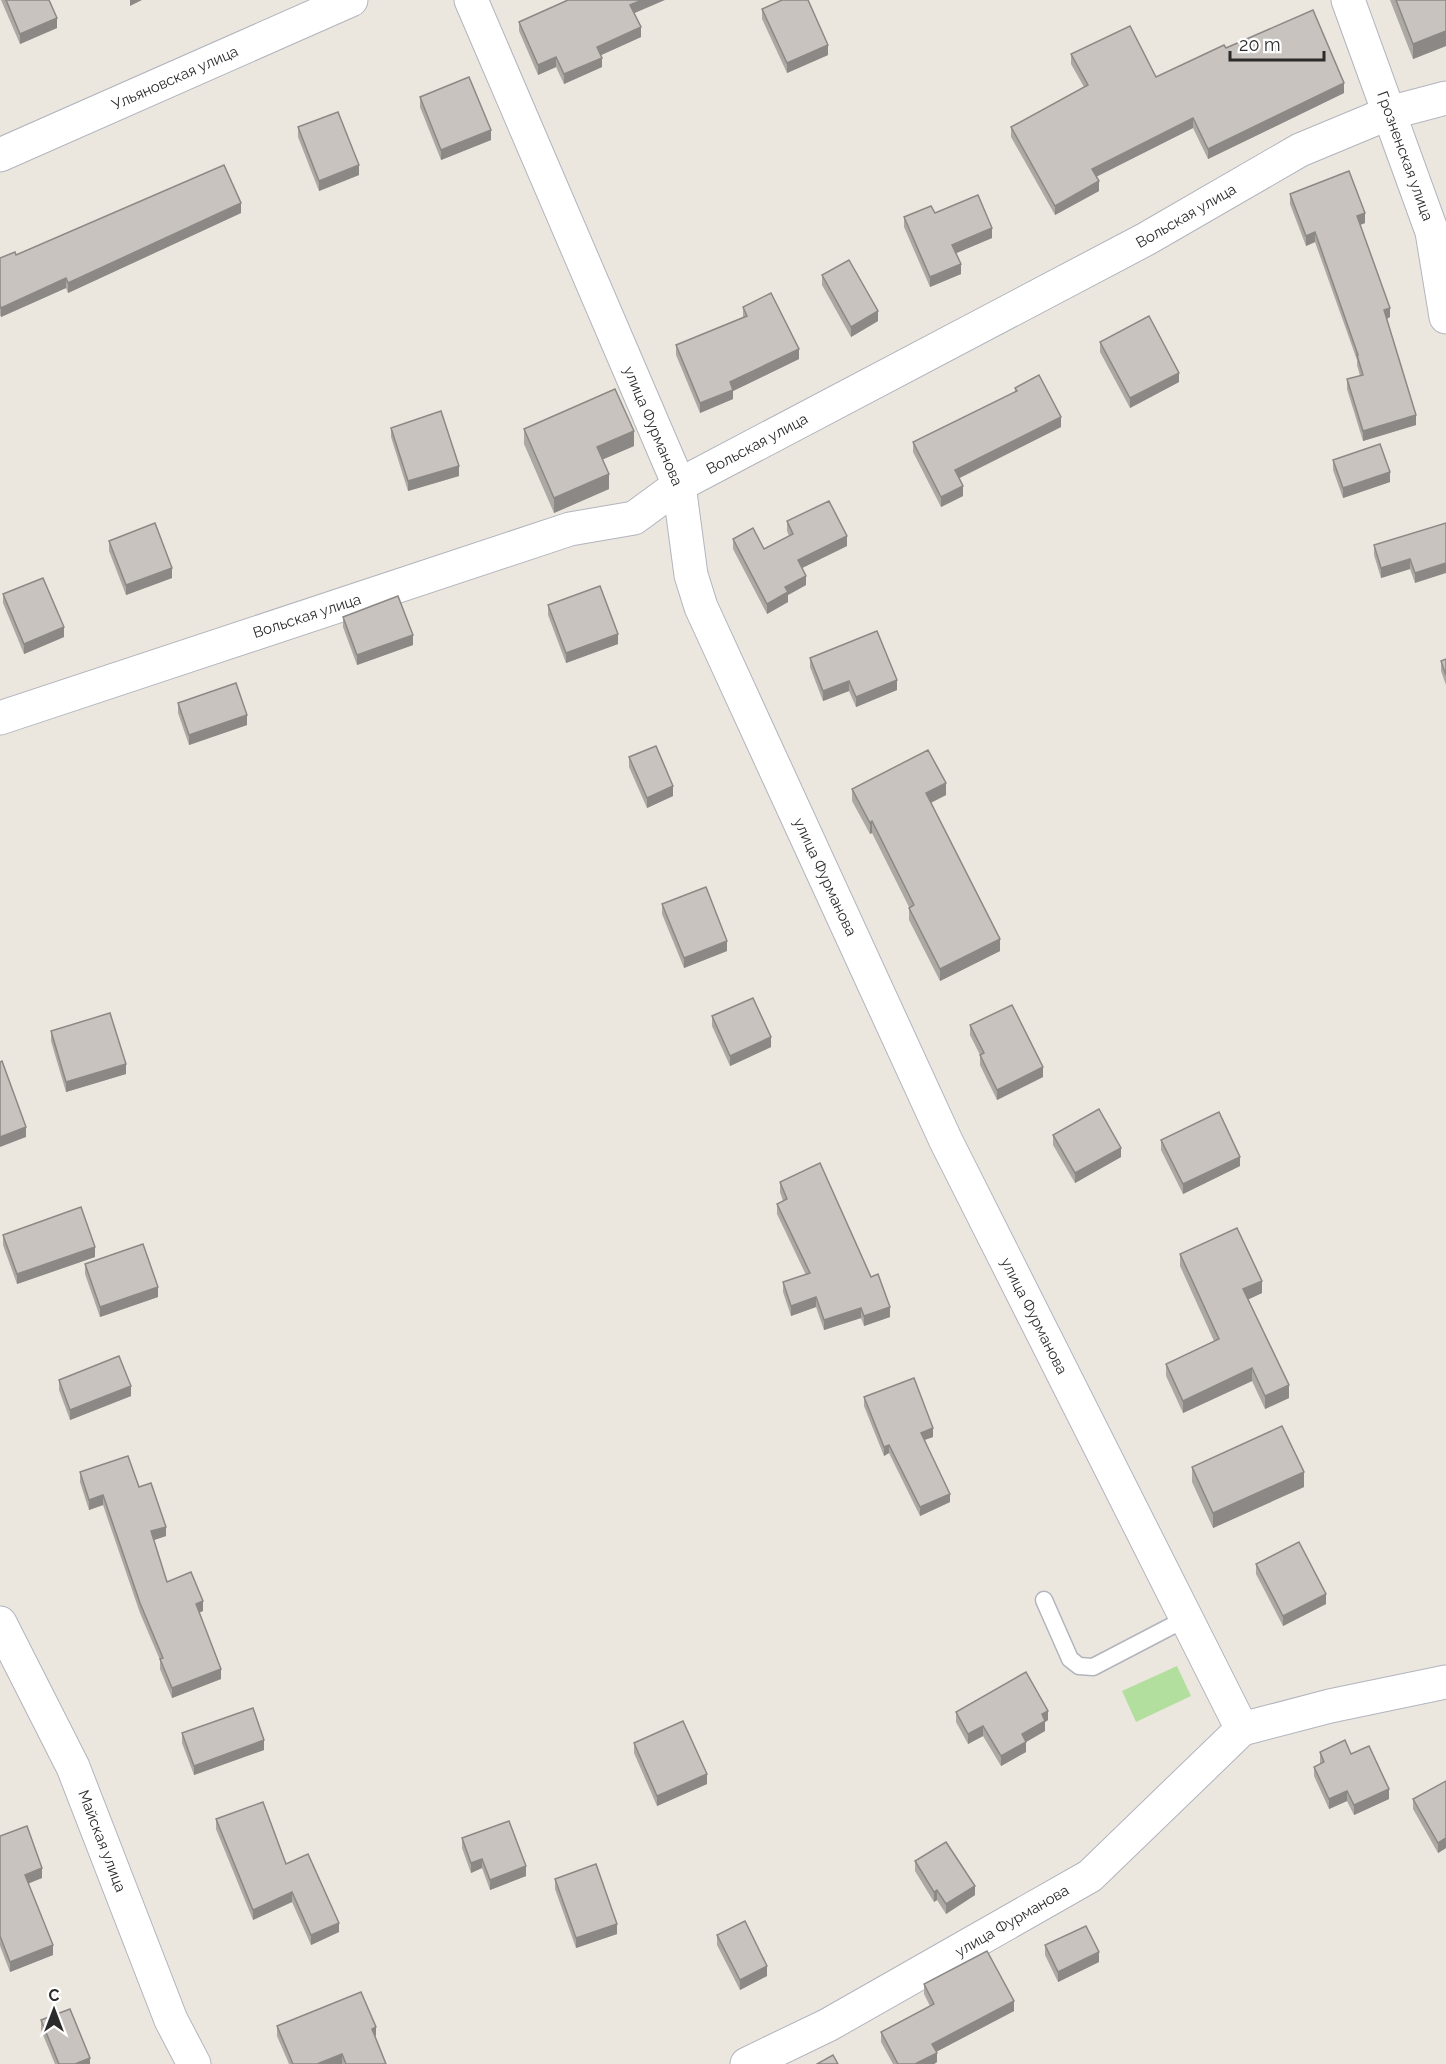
<svg xmlns="http://www.w3.org/2000/svg" width="1446" height="2064" font-family="Raleway,sans-serif">
<style>
.green{fill:#b3df9e}
.lines{fill:none;stroke-linecap:round;stroke-linejoin:round}
.lane-casing{stroke:#b2b4be;stroke-width:19}
.street-casing{stroke:#b2b4be;stroke-width:35}
.secondary-casing{stroke:#b2b4be;stroke-width:35}
.lane{stroke:#fff;stroke-width:16}
.street{stroke:#fff;stroke-width:33}
.secondary{stroke:#fff;stroke-width:33}
.wall{fill:#aca8a3}
.shaded-wall{fill:#8c8885}
.building{fill:#c8c3be;stroke:#8c8885;stroke-width:1.5}
.labels{text-anchor:middle;stroke-width:5;stroke-linejoin:round;paint-order:stroke}
.street-label{font-size:15px;fill:#2b2b2b;stroke:#fff}
</style>
<rect width="100%" height="100%" fill="#ece7de"/>
<polygon class="green" points="1177,1666 1191,1696 1136,1722 1122,1691"/>
<g class="lines">
<g class="lane-casing">
<polyline id="lane" points="1044,1600 1070,1659 1079,1666 1093,1667 1187,1618"/>
</g>
<g class="street-casing">
<g id="street">
<polyline points="471,0 679,485 691,575 701,607 946,1141 1242,1729"/>
<polyline points="1348,0 1432,232 1446,317"/>
<polyline points="0,718 570,529 634,518 679,485 1146,239 1300,150 1389,113 1446,98"/>
<polyline points="0,1623 73,1767 171,2020 194,2064"/>
<polyline points="747,2064 828,2025 1090,1876 1242,1729 1330,1706 1446,1682"/>
</g>
</g>
<g class="secondary-casing">
<polyline id="secondary" points="0,155 351,0"/>
</g>
<use href="#lane" class="lane"/>
<use href="#street" class="street"/>
<use href="#secondary" class="secondary"/>
</g>
<g class="wall">
<polygon points="1,0 49,0 57,28 20,44"/>
<polygon points="1390,0 1446,0 1446,46 1413,59"/>
<polygon points="762,9 828,55 787,73 762,19"/>
<polygon points="634,13 641,37 601,55 602,67 564,84 556,67 538,75 519,31 519,22"/>
<polygon points="1226,48 1344,93 1208,159 1193,128 1097,176 1099,191 1055,215 1011,137 1011,127 1084,87 1071,64 1071,54 1156,77"/>
<polygon points="420,97 491,140 441,160 420,107"/>
<polygon points="298,127 359,175 319,191 298,137"/>
<polygon points="1290,194 1365,223 1360,225 1390,317 1387,319 1416,425 1363,441 1347,389 1347,379 1360,376 1357,365 1357,360 1315,242 1306,246 1290,204"/>
<polygon points="241,213 68,293 66,288 1,317 0,315 0,258"/>
<polygon points="935,213 992,238 956,253 961,274 930,287 904,227 904,217"/>
<polygon points="822,275 878,321 851,337 822,285"/>
<polygon points="743,307 799,359 733,391 733,399 700,413 676,355 676,345 743,317"/>
<polygon points="1100,342 1179,382 1130,408 1100,352"/>
<polygon points="1015,388 1061,427 960,478 963,496 941,507 913,452 913,442 1015,392"/>
<polygon points="391,428 459,476 408,491 391,437"/>
<polygon points="524,429 634,446 603,459 609,489 554,513 524,444"/>
<polygon points="1333,460 1390,482 1343,498 1333,470"/>
<polygon points="787,521 847,546 802,568 806,585 788,595 788,602 767,614 733,549 733,539 764,549 789,536 787,531"/>
<polygon points="1446,523 1415,583 1410,569 1381,578 1374,555 1374,545"/>
<polygon points="109,541 172,578 126,595 109,551"/>
<polygon points="3,594 64,637 24,654 3,603"/>
<polygon points="548,605 618,644 566,663 548,615"/>
<polygon points="343,617 413,645 357,665 343,627"/>
<polygon points="810,658 897,690 856,707 849,691 823,701 810,667"/>
<polygon points="1446,659 1446,685 1441,671 1441,661"/>
<polygon points="178,703 247,725 189,745 178,713"/>
<polygon points="629,757 673,796 647,808 629,767"/>
<polygon points="852,789 946,795 931,803 1000,951 940,981 909,920 909,907 872,833 870,834 852,801"/>
<polygon points="662,904 727,951 684,968 662,914"/>
<polygon points="712,1016 771,1047 730,1066 712,1026"/>
<polygon points="970,1025 1043,1077 997,1100 980,1065 980,1055 970,1035"/>
<polygon points="51,1031 126,1074 66,1092 51,1041"/>
<polygon points="1053,1135 1121,1157 1075,1183 1053,1145"/>
<polygon points="1161,1140 1240,1166 1183,1194 1161,1150"/>
<polygon points="780,1182 890,1317 864,1326 861,1318 824,1330 816,1307 791,1316 783,1292 783,1282 806,1275 777,1214 777,1204 783,1201 780,1192"/>
<polygon points="3,1235 95,1257 17,1284 3,1245"/>
<polygon points="1180,1254 1262,1293 1248,1299 1289,1398 1265,1409 1252,1381 1183,1413 1166,1376 1166,1364 1214,1341 1180,1266"/>
<polygon points="85,1264 158,1297 100,1317 85,1274"/>
<polygon points="59,1380 131,1396 70,1420 59,1390"/>
<polygon points="864,1397 933,1437 925,1440 950,1502 920,1516 889,1453 884,1456 864,1406"/>
<polygon points="1192,1467 1304,1487 1213,1528 1192,1482"/>
<polygon points="80,1472 139,1487 166,1536 154,1540 167,1582 203,1611 199,1612 221,1679 172,1698 160,1669 160,1660 140,1613 103,1505 89,1510 80,1482"/>
<polygon points="1256,1564 1326,1604 1283,1626 1256,1574"/>
<polygon points="956,1712 1048,1720 1045,1722 1045,1731 1026,1742 1026,1752 1001,1766 983,1736 968,1744 956,1722"/>
<polygon points="182,1733 264,1750 194,1775 182,1743"/>
<polygon points="634,1743 707,1784 657,1806 634,1753"/>
<polygon points="1320,1752 1351,1754 1389,1799 1354,1815 1347,1801 1329,1809 1314,1776 1314,1767 1320,1764"/>
<polygon points="1446,1781 1446,1848 1438,1853 1413,1809 1413,1799"/>
<polygon points="216,1819 286,1864 339,1932 311,1945 292,1902 253,1920 216,1829"/>
<polygon points="0,1836 42,1878 28,1883 53,1955 10,1972 0,1946"/>
<polygon points="462,1838 526,1876 490,1890 482,1868 471,1873 462,1848"/>
<polygon points="915,1861 975,1895 946,1914 937,1900 934,1902 915,1871"/>
<polygon points="555,1879 617,1934 576,1948 555,1889"/>
<polygon points="717,1935 767,1976 740,1990 717,1945"/>
<polygon points="1045,1945 1099,1962 1058,1982 1045,1955"/>
<polygon points="924,1984 1014,2011 936,2052 937,2062 934,2064 893,2064 881,2042 881,2032 930,2006 924,1994"/>
<polygon points="41,2020 90,2064 55,2064 41,2030"/>
<polygon points="277,2026 375,2037 386,2064 289,2064 277,2036"/>
</g>
<g class="shaded-wall">
<polygon points="130,0 142,0 130,6"/>
<polygon points="642,0 665,0 630,15 630,5"/>
<polygon points="57,18 57,28 20,44 20,34"/>
<polygon points="641,27 641,37 597,57 597,47"/>
<polygon points="1446,31 1446,46 1413,59 1413,44"/>
<polygon points="828,45 828,55 787,73 787,63"/>
<polygon points="556,57 556,67 538,75 538,65"/>
<polygon points="602,58 602,67 564,84 564,74"/>
<polygon points="1344,83 1344,93 1208,159 1208,149"/>
<polygon points="1193,118 1193,128 1092,179 1092,169"/>
<polygon points="491,130 491,140 441,160 441,150"/>
<polygon points="359,165 359,175 319,191 319,181"/>
<polygon points="1099,181 1099,191 1055,215 1055,206"/>
<polygon points="241,203 241,213 68,293 68,283"/>
<polygon points="1365,213 1365,223 1357,226 1357,216"/>
<polygon points="992,228 992,238 952,255 952,245"/>
<polygon points="1315,232 1315,242 1306,246 1306,236"/>
<polygon points="961,264 961,274 930,287 930,277"/>
<polygon points="66,278 66,288 1,317 1,308"/>
<polygon points="1390,308 1390,317 1384,320 1384,310"/>
<polygon points="878,311 878,321 851,337 851,327"/>
<polygon points="799,349 799,359 733,391 733,399 700,413 700,403 730,382"/>
<polygon points="1179,373 1179,382 1130,408 1130,398"/>
<polygon points="1416,415 1416,425 1363,441 1363,431"/>
<polygon points="1061,417 1061,427 955,480 955,470"/>
<polygon points="634,431 634,446 597,462 597,447"/>
<polygon points="459,466 459,476 408,491 408,481"/>
<polygon points="1390,472 1390,482 1343,498 1343,488"/>
<polygon points="609,474 609,489 554,513 554,498"/>
<polygon points="963,486 963,496 941,507 941,497"/>
<polygon points="847,536 847,546 798,570 798,560"/>
<polygon points="1410,559 1410,569 1381,578 1381,568"/>
<polygon points="1446,563 1446,573 1415,583 1415,573"/>
<polygon points="172,568 172,578 126,595 126,585"/>
<polygon points="806,576 806,585 788,595 788,602 767,614 767,604 785,587"/>
<polygon points="64,627 64,637 24,654 24,644"/>
<polygon points="618,634 618,644 566,663 566,653"/>
<polygon points="413,635 413,645 357,665 357,655"/>
<polygon points="897,680 897,690 856,707 856,697"/>
<polygon points="849,681 849,691 823,701 823,691"/>
<polygon points="247,715 247,725 189,745 189,735"/>
<polygon points="946,783 946,795 926,805 926,793"/>
<polygon points="673,786 673,796 647,808 647,798"/>
<polygon points="872,821 872,833 870,834 870,823"/>
<polygon points="1000,939 1000,951 940,981 940,969"/>
<polygon points="727,941 727,951 684,968 684,958"/>
<polygon points="771,1037 771,1047 730,1066 730,1056"/>
<polygon points="126,1064 126,1074 66,1092 66,1082"/>
<polygon points="1043,1067 1043,1077 997,1100 997,1090"/>
<polygon points="26,1127 26,1137 0,1147 0,1137"/>
<polygon points="1121,1148 1121,1157 1075,1183 1075,1173"/>
<polygon points="1240,1157 1240,1166 1183,1194 1183,1184"/>
<polygon points="95,1247 95,1257 17,1284 17,1274"/>
<polygon points="1262,1281 1262,1293 1243,1302 1243,1289"/>
<polygon points="158,1287 158,1297 100,1317 100,1307"/>
<polygon points="816,1297 816,1307 791,1316 791,1306"/>
<polygon points="890,1307 890,1317 864,1326 864,1316"/>
<polygon points="861,1308 861,1318 824,1330 824,1320"/>
<polygon points="1252,1368 1252,1381 1183,1413 1183,1401"/>
<polygon points="1289,1385 1289,1398 1265,1409 1265,1396"/>
<polygon points="131,1386 131,1396 70,1420 70,1410"/>
<polygon points="933,1428 933,1437 921,1441 921,1433"/>
<polygon points="889,1445 889,1453 884,1456 884,1447"/>
<polygon points="1304,1472 1304,1487 1213,1528 1213,1513"/>
<polygon points="950,1494 950,1502 920,1516 920,1507"/>
<polygon points="103,1495 103,1505 89,1510 89,1500"/>
<polygon points="166,1527 166,1536 151,1541 151,1531"/>
<polygon points="1326,1594 1326,1604 1283,1626 1283,1616"/>
<polygon points="203,1601 203,1611 196,1614 196,1604"/>
<polygon points="221,1669 221,1679 172,1698 172,1688"/>
<polygon points="1048,1711 1048,1720 1045,1722 1045,1731 1026,1742 1026,1752 1001,1766 1001,1756 1042,1714"/>
<polygon points="983,1726 983,1736 968,1744 968,1734"/>
<polygon points="264,1740 264,1750 194,1775 194,1766"/>
<polygon points="707,1774 707,1784 657,1806 657,1796"/>
<polygon points="1389,1789 1389,1799 1354,1815 1354,1805"/>
<polygon points="1347,1791 1347,1801 1329,1809 1329,1799"/>
<polygon points="1446,1838 1446,1848 1438,1853 1438,1843"/>
<polygon points="482,1859 482,1868 471,1873 471,1863"/>
<polygon points="526,1866 526,1876 490,1890 490,1880"/>
<polygon points="42,1868 42,1878 25,1885 25,1875"/>
<polygon points="975,1886 975,1895 946,1914 946,1904"/>
<polygon points="937,1890 937,1900 934,1902 934,1892"/>
<polygon points="292,1892 292,1902 253,1920 253,1910"/>
<polygon points="339,1923 339,1932 311,1945 311,1935"/>
<polygon points="617,1924 617,1934 576,1948 576,1938"/>
<polygon points="53,1945 53,1955 10,1972 10,1962"/>
<polygon points="1099,1952 1099,1962 1058,1982 1058,1972"/>
<polygon points="767,1966 767,1976 740,1990 740,1980"/>
<polygon points="1014,2001 1014,2011 932,2054 932,2044"/>
<polygon points="376,2027 376,2037 372,2029"/>
<polygon points="937,2053 937,2062 934,2064 915,2064"/>
<polygon points="342,2054 342,2064 317,2064"/>
<polygon points="90,2058 90,2064 75,2064"/>
</g>
<g class="building">
<polygon points="6,0 49,0 57,18 20,34"/>
<polygon points="568,0 642,0 630,5 641,27 597,47 602,58 564,74 556,57 538,65 519,22"/>
<polygon points="782,0 808,0 828,45 787,63 762,9"/>
<polygon points="1396,0 1446,0 1446,31 1413,44"/>
<polygon points="1313,10 1344,83 1208,149 1193,118 1092,169 1099,181 1055,206 1011,127 1088,85 1071,54 1130,26 1156,77 1224,45 1226,48"/>
<polygon points="469,77 491,130 441,150 420,97"/>
<polygon points="338,112 359,165 319,181 298,127"/>
<polygon points="224,165 241,203 68,283 66,278 1,308 0,305 0,258 15,252 16,255"/>
<polygon points="1349,171 1365,213 1357,216 1390,308 1384,310 1416,415 1363,431 1347,379 1363,375 1357,355 1358,355 1315,232 1306,236 1290,194"/>
<polygon points="978,195 992,228 952,245 961,264 930,277 904,217 931,206 935,213"/>
<polygon points="849,260 878,311 851,327 822,275"/>
<polygon points="771,293 799,349 730,382 733,390 700,403 676,345 747,316 743,307"/>
<polygon points="1149,316 1179,373 1130,398 1100,342"/>
<polygon points="1039,375 1061,417 955,470 963,486 941,497 913,442 1017,391 1015,388"/>
<polygon points="615,389 634,431 597,447 609,474 554,498 524,429"/>
<polygon points="441,411 459,466 408,481 391,428"/>
<polygon points="1380,444 1390,472 1343,488 1333,460"/>
<polygon points="829,501 847,536 798,560 806,576 785,587 788,592 767,604 733,539 753,528 764,549 793,534 787,521"/>
<polygon points="155,523 172,568 126,585 109,541"/>
<polygon points="1446,523 1446,563 1415,573 1410,559 1381,568 1374,545"/>
<polygon points="43,578 64,627 24,644 3,594"/>
<polygon points="600,586 618,634 566,653 548,605"/>
<polygon points="398,596 413,635 357,655 343,617"/>
<polygon points="877,631 897,680 856,697 849,681 823,691 810,658"/>
<polygon points="1446,659 1446,675 1441,661"/>
<polygon points="236,683 247,715 189,735 178,703"/>
<polygon points="656,746 673,786 647,798 629,757"/>
<polygon points="928,750 946,783 926,793 1000,939 940,969 909,908 914,905 872,821 870,823 852,789"/>
<polygon points="706,887 727,941 684,958 662,904"/>
<polygon points="753,998 771,1037 730,1056 712,1016"/>
<polygon points="1012,1005 1043,1067 997,1090 980,1055 984,1053 970,1025"/>
<polygon points="110,1013 126,1064 66,1082 51,1031"/>
<polygon points="2,1061 26,1127 0,1137 0,1062"/>
<polygon points="1099,1109 1121,1148 1075,1173 1053,1135"/>
<polygon points="1219,1112 1240,1157 1183,1184 1161,1140"/>
<polygon points="820,1163 871,1277 878,1274 890,1307 864,1316 861,1308 824,1320 816,1297 791,1306 783,1282 810,1273 777,1204 787,1199 780,1182"/>
<polygon points="81,1207 95,1247 17,1274 3,1235"/>
<polygon points="1237,1228 1262,1281 1243,1289 1289,1385 1265,1396 1252,1368 1183,1401 1166,1364 1219,1339 1180,1254"/>
<polygon points="143,1244 158,1287 100,1307 85,1264"/>
<polygon points="119,1356 131,1386 70,1410 59,1380"/>
<polygon points="914,1378 933,1428 921,1433 950,1494 920,1507 889,1445 884,1447 864,1397"/>
<polygon points="1282,1426 1304,1472 1213,1513 1192,1467"/>
<polygon points="128,1456 139,1487 151,1483 166,1527 151,1531 167,1582 191,1572 203,1601 196,1604 221,1669 172,1688 160,1659 163,1658 140,1603 103,1495 89,1500 80,1472"/>
<polygon points="1299,1542 1326,1594 1283,1616 1256,1564"/>
<polygon points="1026,1672 1048,1711 1042,1714 1045,1721 1022,1734 1026,1742 1001,1756 983,1726 968,1734 956,1712"/>
<polygon points="253,1708 264,1740 194,1766 182,1733"/>
<polygon points="683,1721 707,1774 657,1796 634,1743"/>
<polygon points="1345,1740 1351,1754 1369,1746 1389,1789 1354,1805 1347,1791 1329,1799 1314,1767 1324,1762 1320,1752"/>
<polygon points="1446,1781 1446,1838 1438,1843 1413,1799"/>
<polygon points="263,1802 286,1864 308,1854 339,1923 311,1935 292,1892 253,1910 216,1819"/>
<polygon points="509,1821 526,1866 490,1880 482,1859 471,1863 462,1838"/>
<polygon points="27,1826 42,1868 25,1875 53,1945 10,1962 0,1936 0,1836"/>
<polygon points="946,1842 975,1886 946,1904 937,1890 934,1892 915,1861"/>
<polygon points="596,1864 617,1924 576,1938 555,1879"/>
<polygon points="745,1921 767,1966 740,1980 717,1935"/>
<polygon points="1086,1926 1099,1952 1058,1972 1045,1945"/>
<polygon points="987,1951 1014,2001 932,2044 937,2053 915,2064 898,2064 881,2032 934,2004 924,1984"/>
<polygon points="361,1992 376,2027 372,2029 386,2064 346,2064 342,2054 317,2064 293,2064 277,2026"/>
<polygon points="70,2009 90,2058 75,2064 59,2064 41,2020"/>
<polygon points="833,2055 838,2064 817,2064"/>
</g>
<g class="labels">
<g class="street-label">
<text transform="translate(175 78) rotate(-24)" y="5">Ульяновская улица</text>
<text transform="translate(1405 156) rotate(70)" y="5">Грозненская улица</text>
<text transform="translate(1186 216) rotate(-30)" y="5">Вольская улица</text>
<text transform="translate(653 426) rotate(67)" y="5">улица Фурманова</text>
<text transform="translate(757 444) rotate(-28)" y="5">Вольская улица</text>
<text transform="translate(307 616) rotate(-18)" y="5">Вольская улица</text>
<text transform="translate(825 877) rotate(65)" y="5">улица Фурманова</text>
<text transform="translate(1034 1316) rotate(63)" y="5">улица Фурманова</text>
<text transform="translate(102 1841) rotate(69)" y="5">Майская улица</text>
<text transform="translate(1012 1921) rotate(-30)" y="5">улица Фурманова</text>
</g>
</g>
<g transform="translate(54 2010)" stroke="#ffffff" stroke-width="4.5" paint-order="stroke">
<path d="M0-4.5L10 22L0 15L-10 22Z" fill="#2b2b2b"/>
<text y="-9" font-size="16" font-weight="bold" text-anchor="middle" fill="#2b2b2b">С</text>
</g>
<path d="M1230 51v9h94v-9" fill="none" stroke="#2b2b2b" stroke-width="3"/>
<text x="1239" y="51" font-size="18" fill="#2b2b2b" stroke="#ffffff" stroke-width="4.5" paint-order="stroke">20 m</text>
</svg>
